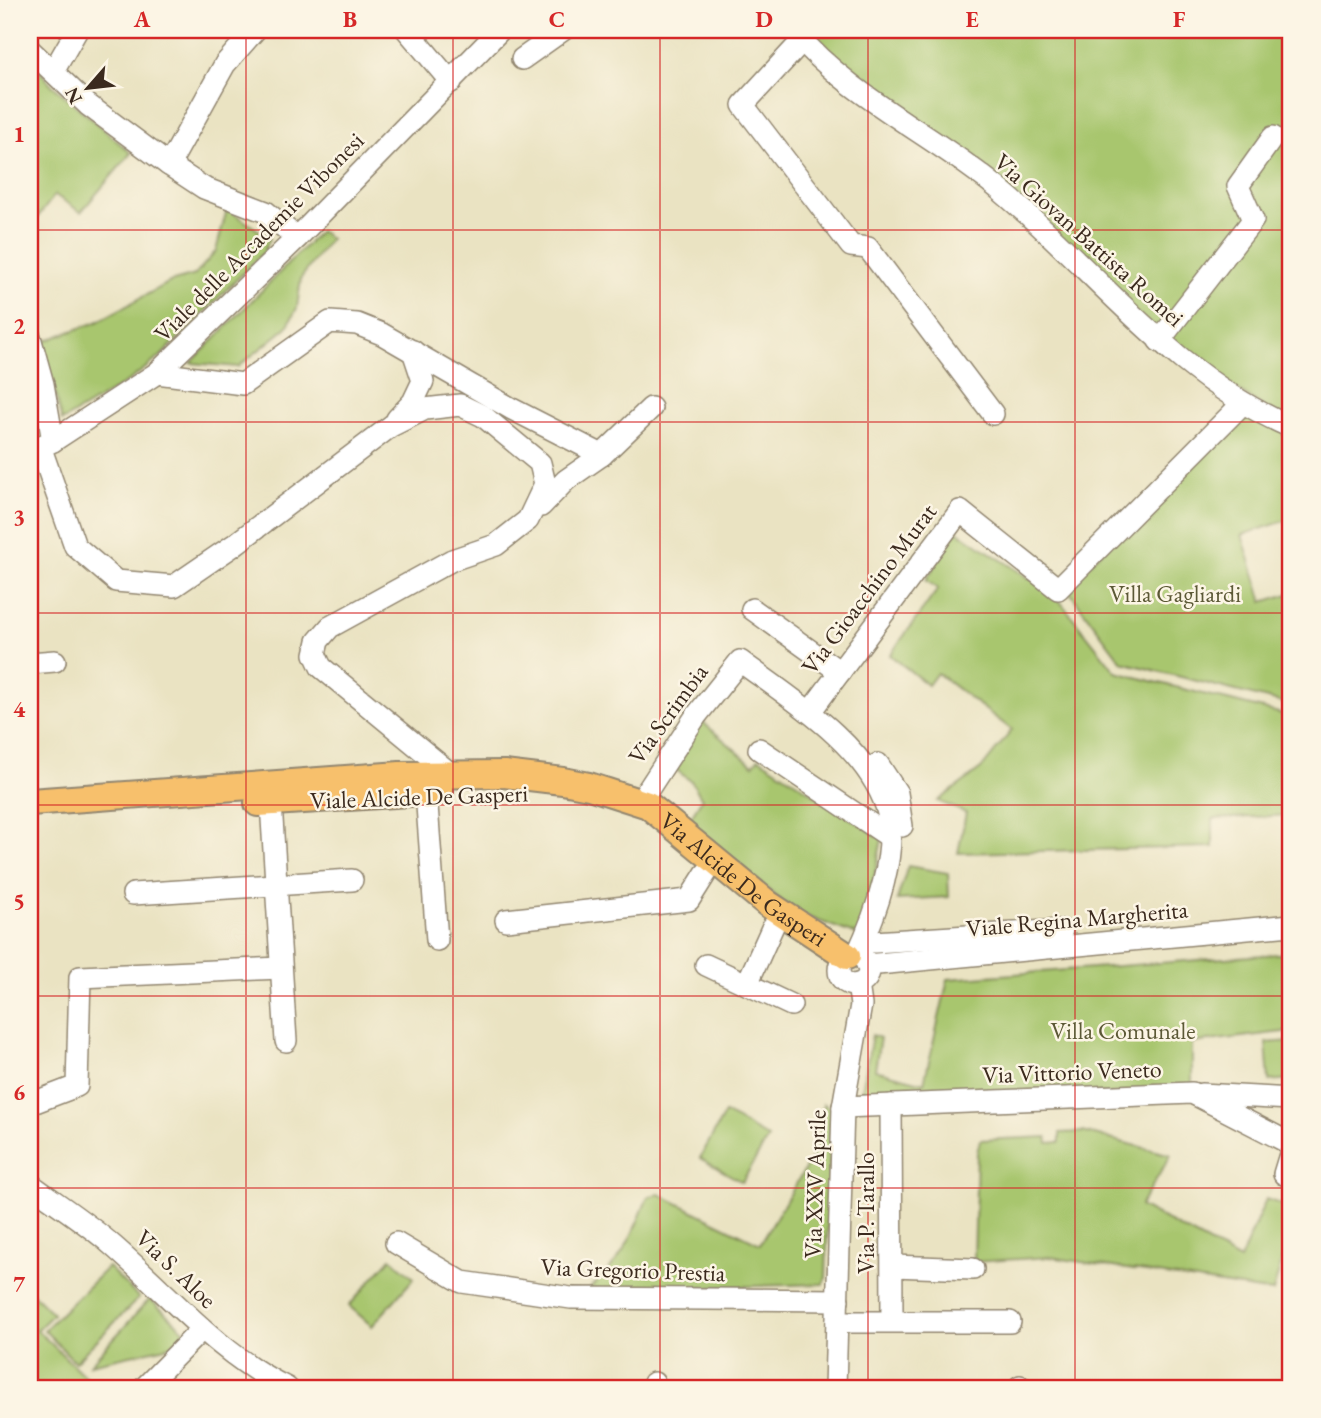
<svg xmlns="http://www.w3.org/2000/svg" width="1321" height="1418" font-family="'EB Garamond',serif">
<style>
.green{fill:#a8c66e;stroke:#727846;stroke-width:2}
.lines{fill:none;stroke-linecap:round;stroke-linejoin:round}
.minor-casing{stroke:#928670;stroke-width:24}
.major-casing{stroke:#928670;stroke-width:30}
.minor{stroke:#fff;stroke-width:21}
.major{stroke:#f7c06c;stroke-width:26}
.grid{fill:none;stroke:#d62828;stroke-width:2;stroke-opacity:0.55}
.labels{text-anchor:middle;stroke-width:5;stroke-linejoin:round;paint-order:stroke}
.street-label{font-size:24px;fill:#3b2a1e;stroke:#fcf5e5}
.park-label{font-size:24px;fill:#5c5936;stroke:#fcf5e5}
.neatline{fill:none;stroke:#d62828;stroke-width:2.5}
.grid-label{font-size:23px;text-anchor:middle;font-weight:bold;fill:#d62828}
</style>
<rect width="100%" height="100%" fill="#fcf5e5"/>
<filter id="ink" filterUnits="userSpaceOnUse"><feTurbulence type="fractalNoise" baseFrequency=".0143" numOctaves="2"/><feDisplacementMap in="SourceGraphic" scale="14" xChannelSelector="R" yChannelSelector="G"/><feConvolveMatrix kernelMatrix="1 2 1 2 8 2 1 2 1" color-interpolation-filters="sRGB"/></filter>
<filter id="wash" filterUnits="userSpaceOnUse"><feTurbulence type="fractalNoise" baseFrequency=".00686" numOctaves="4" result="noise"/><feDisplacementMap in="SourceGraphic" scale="28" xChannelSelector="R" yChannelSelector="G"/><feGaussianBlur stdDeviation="1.57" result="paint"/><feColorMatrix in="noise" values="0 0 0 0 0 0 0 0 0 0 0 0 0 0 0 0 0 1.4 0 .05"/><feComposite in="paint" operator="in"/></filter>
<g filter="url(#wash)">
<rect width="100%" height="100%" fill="#eae3c2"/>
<g class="green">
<polygon points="793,30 1291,30 1291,424 1159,341 1006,195"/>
<polygon points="30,60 52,85 131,153 81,212 55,195 30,227"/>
<polygon points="227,209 270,238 264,252 160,357 127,382 62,421 42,342 97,322 170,282 195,275 216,251"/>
<polygon points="320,231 330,239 301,278 297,308 287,327 238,367 191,363"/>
<polygon points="1243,412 1291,428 1291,519 1242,535 1263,602 1291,593 1291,705 1122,662 1066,587"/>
<polygon points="957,531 1055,595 1116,672 1291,716 1291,815 1213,819 1213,847 958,853 966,813 938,801 981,769 1012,730 937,673 928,685 890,655 938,589 926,580"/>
<polygon points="699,719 753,765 759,758 882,839 862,937 795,912 687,823 702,799 692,782 670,765"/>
<polygon points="908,866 948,873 949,897 897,900"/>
<polygon points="1291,953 1291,1031 1192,1043 1192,1093 864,1096 862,1091 872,1035 880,1038 875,1070 924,1083 948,979"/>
<polygon points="1291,1041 1291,1079 1269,1081 1266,1043"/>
<path d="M823,1104l8,4 -5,170 -3,6 -236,7c37,-32 43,-50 61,-94l11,-3 101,50 59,-98z"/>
<polygon points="725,1113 768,1138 742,1182 700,1158"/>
<polygon points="1083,1132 1171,1155 1140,1206 1240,1260 1266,1199 1291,1208 1291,1227 1273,1292 1050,1257 974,1262 977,1153 980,1140 1047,1137 1048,1143 1060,1142 1060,1133"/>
<polygon points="391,1258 414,1278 372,1326 349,1306"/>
<polygon points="108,1267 139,1298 75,1362 44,1330"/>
<polygon points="30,1291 53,1314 37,1330 97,1388 30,1388"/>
<polygon points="150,1299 186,1332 171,1346 90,1364"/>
</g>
</g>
<g filter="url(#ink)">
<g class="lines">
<g class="minor-casing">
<g id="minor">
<polyline points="407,30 451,82"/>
<path d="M793,30c56,68 149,109 214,166 92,79 170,183 284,231"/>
<polyline points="802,41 743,105 851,246 868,248 993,414"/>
<polyline points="30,50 88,105 169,165 204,188 266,212 297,238"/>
<polyline points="522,59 563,30"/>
<polyline points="54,70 77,30"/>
<polyline points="169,165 225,64 255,30"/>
<polyline points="30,337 43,384 53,441"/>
<polyline points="1159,341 1253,220 1238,186 1273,137"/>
<polyline points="157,373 243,384 330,322 357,324 382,334 512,409 602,455 651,408"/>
<polyline points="397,419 413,402 423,381 413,351"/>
<polyline points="40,446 75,546 116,581 174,586 234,545 391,426 425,409 460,405 483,416 540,463 545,484 528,520 496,545 452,560 330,627 318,641 315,654 321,667 451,774"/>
<polyline points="30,451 53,441 157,373 297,238 500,30"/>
<polyline points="541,506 566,480 602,455"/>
<polyline points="752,609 840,672"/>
<polyline points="30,663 55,661"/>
<polyline points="810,712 960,511 1058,589 1243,403"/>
<polyline points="759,749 890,837"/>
<polyline points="878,764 897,793 902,826"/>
<polyline points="426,792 437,940"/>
<path d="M640,802l56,-86 44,-55c50,37 125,83 146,145 14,44 -11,110 -29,149"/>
<polyline points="271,803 286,1041"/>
<polyline points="133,894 352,880"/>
<polyline points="506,920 689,900 706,873"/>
<polyline points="874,942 1062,930"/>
<circle cx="854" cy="970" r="15"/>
<polyline points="706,965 791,1005"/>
<polyline points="867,965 1291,925"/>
<polyline points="747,984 773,926"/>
<polyline points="1201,1094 1291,1099"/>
<polyline points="30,1104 77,1086 80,977 281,968"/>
<polyline points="891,1105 892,1320"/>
<polyline points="843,1107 1192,1093 1291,1144"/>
<polyline points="1291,1151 1284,1174 1291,1175"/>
<path d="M30,1184c27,20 57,39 82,61 58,50 106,109 175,143"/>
<polyline points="396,1243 462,1282 571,1298 838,1300"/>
<polyline points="893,1266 973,1269"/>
<polyline points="837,1322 1010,1322"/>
<polyline points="144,1388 201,1330"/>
<polyline points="652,1388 654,1383"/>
<polyline points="835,1388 843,1107 861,1005 858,984"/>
<polyline points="1018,1388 1020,1386"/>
</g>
</g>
<g class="major-casing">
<g id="major">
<path id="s1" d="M30,802l370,-27 104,-1 59,7 26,5 59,19 120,99 79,52"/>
<polyline points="258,803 440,791"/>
</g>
</g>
<use href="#minor" class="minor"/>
<use href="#major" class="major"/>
</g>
</g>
<path class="grid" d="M246,30v1358M453,30v1358M660,30v1358M868,30v1358M1075,30v1358M30,230h1261M30,422h1261M30,613h1261M30,805h1261M30,996h1261M30,1188h1261"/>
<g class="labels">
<g class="street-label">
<text transform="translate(259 237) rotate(-45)" y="8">Viale delle Accademie Vibonesi</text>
<text transform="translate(1089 240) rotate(42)" y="8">Via Giovan Battista Romei</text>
<text transform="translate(869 589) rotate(-53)" y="8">Via Gioacchino Murat</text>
<text transform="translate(668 714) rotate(-54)" y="8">Via Scrimbia</text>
<text transform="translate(419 797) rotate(-2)" y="8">Viale Alcide De Gasperi</text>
<text dy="8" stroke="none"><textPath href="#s1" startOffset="744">Via Alcide De Gasperi</textPath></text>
<text transform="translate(1077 919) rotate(-5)" y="8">Viale Regina Margherita</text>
<text transform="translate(1072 1072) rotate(-2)" y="8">Via Vittorio Veneto</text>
<text transform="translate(815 1184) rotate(-88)" y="8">Via XXV Aprile</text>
<text transform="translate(866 1213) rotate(-90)" y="8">Via P. Tarallo</text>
<text transform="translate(176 1269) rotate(44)" y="8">Via S. Aloe</text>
<text transform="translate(633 1270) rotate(2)" y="8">Via Gregorio Prestia</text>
</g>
<g class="park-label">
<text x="1175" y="602">Villa Gagliardi</text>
<text x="1123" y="1039">Villa Comunale</text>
</g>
</g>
<rect width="1321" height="1418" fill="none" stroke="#fcf5e5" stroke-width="77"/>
<g transform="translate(88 88) rotate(242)" stroke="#fcf5e5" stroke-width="5" paint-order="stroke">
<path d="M0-5L12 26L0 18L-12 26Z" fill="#3b2a1e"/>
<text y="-10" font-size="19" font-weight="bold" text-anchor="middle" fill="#3b2a1e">N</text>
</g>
<rect x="38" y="38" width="1244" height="1342" class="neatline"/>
<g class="grid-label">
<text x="142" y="27">A</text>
<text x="350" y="27">B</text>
<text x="557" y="27">C</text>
<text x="764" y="27">D</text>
<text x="972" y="27">E</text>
<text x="1179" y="27">F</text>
<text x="19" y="142">1</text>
<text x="19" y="334">2</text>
<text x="19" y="525">3</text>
<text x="19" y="717">4</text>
<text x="19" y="909">5</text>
<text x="19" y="1100">6</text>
<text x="19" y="1292">7</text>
</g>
</svg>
